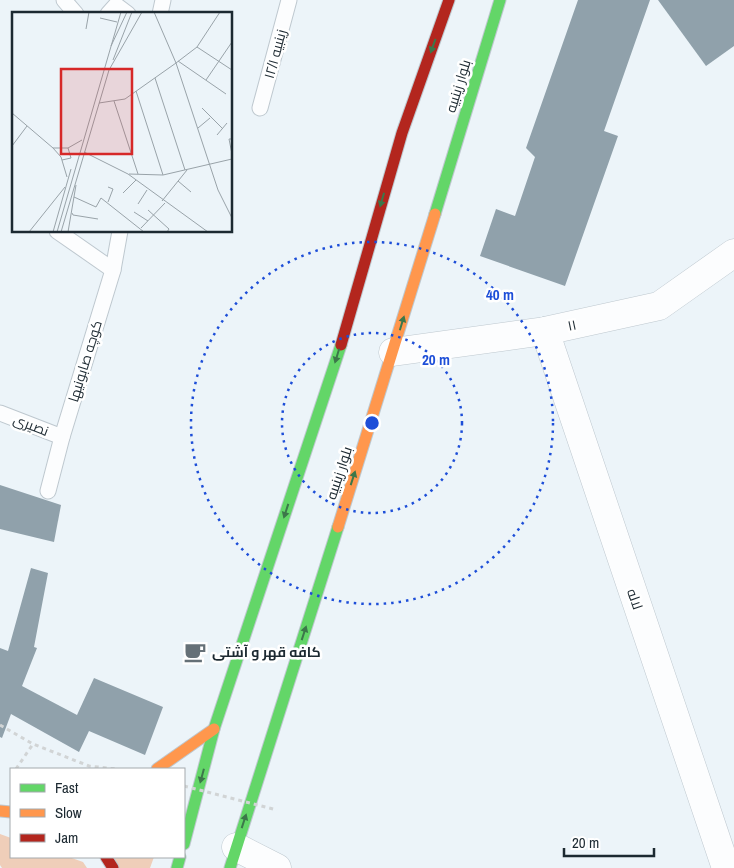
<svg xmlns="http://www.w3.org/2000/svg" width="734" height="868" font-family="'Archivo Narrow',Cairo,sans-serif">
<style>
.green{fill:#efceb9}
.building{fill:#90a1ab}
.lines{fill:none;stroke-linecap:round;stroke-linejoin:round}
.lane-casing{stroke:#bec8cf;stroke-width:17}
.street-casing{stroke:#bec8cf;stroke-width:29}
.fast-casing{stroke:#bec8cf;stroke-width:13}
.slow-casing{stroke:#bec8cf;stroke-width:13}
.jam-casing{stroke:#bec8cf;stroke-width:13}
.path{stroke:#d1d4d5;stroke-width:3;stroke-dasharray:4 4;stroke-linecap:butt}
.lane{stroke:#fcfdfe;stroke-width:15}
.street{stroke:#fcfdfe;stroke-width:28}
.fast{stroke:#63d668;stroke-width:11}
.slow{stroke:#ff974d;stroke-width:11}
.jam{stroke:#b3261e;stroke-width:11}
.path-bridge{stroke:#d1d4d5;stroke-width:3;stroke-dasharray:4 4;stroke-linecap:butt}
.oneway{fill:#3c774a}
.ring{fill:none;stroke:#1d4ed8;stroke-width:2.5;stroke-dasharray:2.5 5}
.labels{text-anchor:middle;stroke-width:5;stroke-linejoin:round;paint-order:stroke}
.street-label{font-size:14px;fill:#1c2931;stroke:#fff}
.poi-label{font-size:14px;font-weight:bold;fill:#1c2931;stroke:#fff;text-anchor:start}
.inset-road{fill:none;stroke:#99a3a9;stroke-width:1}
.view{fill:#d62828;fill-opacity:0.15;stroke:#d62828;stroke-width:2.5}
.inset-edge{fill:none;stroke:#1c2931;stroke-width:2.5}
.centre{fill:#1d4ed8;stroke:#fff;stroke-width:2.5}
.ring-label{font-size:15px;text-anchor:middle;font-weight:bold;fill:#1d4ed8;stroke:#fff;stroke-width:5;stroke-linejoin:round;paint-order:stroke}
</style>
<rect width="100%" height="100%" fill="#ecf4f9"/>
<g class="green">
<polygon points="0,834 11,838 11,857 69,857 83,862 87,868 2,868 0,865"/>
<polygon points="113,857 154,857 150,868 118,868"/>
</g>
<g class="building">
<polygon points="578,0 650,0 604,131 618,136 565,286 480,256 496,209 515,216 535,157 526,148"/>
<polygon points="658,0 734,0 734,46 706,66"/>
<polygon points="0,485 61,505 54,542 0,529"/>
<polygon points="31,568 48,573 34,647 37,648 22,686 77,715 94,678 163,707 145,755 89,731 79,752 11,714 2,738 0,737 0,648 8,651"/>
</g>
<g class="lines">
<g class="lane-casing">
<g id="lane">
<polyline points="64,0 76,14"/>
<polyline points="108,14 116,5 128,14"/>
<polyline points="160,14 163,0"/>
<polyline points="260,108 289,0"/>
<polyline points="57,231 113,270"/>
<polyline points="0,413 62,437"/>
<polyline points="48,491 62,437 113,270 120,231"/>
</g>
</g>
<g class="street-casing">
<g id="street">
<polyline points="545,331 726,868"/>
<polyline points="393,352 545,331 659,306 734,253"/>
<polyline points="236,847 277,868"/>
</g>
</g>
<g class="fast-casing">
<g id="fast">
<polyline points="435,214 500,0"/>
<polyline points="184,844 214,729 341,345"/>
<polyline points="177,868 180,857"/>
<polyline points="230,868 338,527"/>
</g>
</g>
<g class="slow-casing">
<g id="slow">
<polyline points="338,527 435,214"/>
<polyline points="157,769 214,729"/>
<polyline points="0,811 11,812"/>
</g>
</g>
<g class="jam-casing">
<g id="jam">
<polyline points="341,345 402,133 449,0"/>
<polyline points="106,857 113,868"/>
</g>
</g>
<g class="path">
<polyline points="0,725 33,744 89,766 116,769"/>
<polyline points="16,769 33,744"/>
</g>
<use href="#lane" class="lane"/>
<use href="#street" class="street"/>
<use href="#fast" class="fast"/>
<use href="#slow" class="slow"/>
<use href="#jam" class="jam"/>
<polyline class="path-bridge" points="184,786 277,810"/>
</g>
<defs><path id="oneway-solid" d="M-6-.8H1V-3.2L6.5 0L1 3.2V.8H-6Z" transform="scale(1.25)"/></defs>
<g class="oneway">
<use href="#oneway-solid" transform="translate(433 46) rotate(110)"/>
<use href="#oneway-solid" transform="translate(382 200) rotate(106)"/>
<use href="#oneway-solid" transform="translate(402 323) rotate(-73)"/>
<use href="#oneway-solid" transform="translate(337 356) rotate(107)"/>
<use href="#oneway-solid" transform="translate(353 478) rotate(-72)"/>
<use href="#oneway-solid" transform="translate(286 511) rotate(108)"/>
<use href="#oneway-solid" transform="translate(304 633) rotate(-72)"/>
<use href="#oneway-solid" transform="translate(202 776) rotate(105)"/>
<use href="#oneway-solid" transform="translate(244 821) rotate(-72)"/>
</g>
<g class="ring">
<circle cx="372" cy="423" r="90"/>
<circle cx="372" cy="423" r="181"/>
</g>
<defs>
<g id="cafe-bare" transform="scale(1.725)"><path d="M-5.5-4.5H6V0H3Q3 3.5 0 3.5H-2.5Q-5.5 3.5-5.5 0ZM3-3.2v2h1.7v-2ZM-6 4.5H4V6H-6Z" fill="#657077" stroke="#fff" stroke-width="2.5" paint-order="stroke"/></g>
</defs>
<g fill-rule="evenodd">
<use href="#cafe-bare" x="195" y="652"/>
</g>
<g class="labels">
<g class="street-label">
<text transform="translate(275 54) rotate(-75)" y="5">زینبیه ۱۲/۱</text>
<text transform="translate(458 86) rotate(-73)" y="5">بلوار زینبیه</text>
<text transform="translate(572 325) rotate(-12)" y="5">۱۱</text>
<text transform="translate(85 361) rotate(-73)" y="5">کوچه صابونیها</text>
<text transform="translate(31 425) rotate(21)" y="5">نصیری</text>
<text transform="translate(339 473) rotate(-72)" y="5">بلوار زینبیه</text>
<text transform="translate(635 599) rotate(71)" y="5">لاله</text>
</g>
<g class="poi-label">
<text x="212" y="657">کافه قهر و آشتی</text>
</g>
</g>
<g transform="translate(12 12)">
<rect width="220" height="220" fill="#ecf4f9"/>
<path class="inset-road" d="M142,0l22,51 42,127 14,28M88,6l17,4M74,17l3,-17M99,34l16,-34M185,35l35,23M101,48l19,-48M166,49l48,33M143,66l30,92M194,68l26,-38M124,79l27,84M102,89l24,73M87,91l26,-4 51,-36 21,-16 23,-35M190,96l21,21M0,101l41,35 8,9 6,20M186,116l12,-10M205,123l10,-12M220,127h-3l3,15M0,134l15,-20M41,136h15l14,-8M72,140l44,22 80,58M50,148l9,-2 -3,-10M117,162l34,1 69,-16M166,169l13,11M111,181l13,-13M62,185l22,10 5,-9 43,34M150,189l25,-31M96,190l5,-13 -5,-2M126,192l9,-14M136,198l21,19 -2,3M122,200l14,9M60,201l1,2 25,4M129,216l24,-25M17,220l36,-45M41,220l18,-63M45,220l64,-220M49,220l48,-162 33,-58M56,220l8,-47"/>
<path class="view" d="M49,57h71v85h-71z"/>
<rect width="220" height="220" class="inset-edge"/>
</g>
<circle cx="372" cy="423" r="8" class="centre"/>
<g class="ring-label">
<text x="500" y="300">40 m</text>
<text x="436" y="365">20 m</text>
</g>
<rect x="10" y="768" width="175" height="90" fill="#ffffff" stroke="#a4a9ad"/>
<rect x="20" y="784" width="25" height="8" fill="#63d668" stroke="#a4a9ad"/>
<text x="55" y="793" font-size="15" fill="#1c2931">Fast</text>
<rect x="20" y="809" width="25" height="8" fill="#ff974d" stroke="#a4a9ad"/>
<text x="55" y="818" font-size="15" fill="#1c2931">Slow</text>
<rect x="20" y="834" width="25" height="8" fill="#b3261e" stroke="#a4a9ad"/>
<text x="55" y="843" font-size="15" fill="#1c2931">Jam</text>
<path d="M564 848v8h90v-8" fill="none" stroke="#1c2931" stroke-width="2.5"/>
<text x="572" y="848" font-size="15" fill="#1c2931" stroke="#ffffff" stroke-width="4" paint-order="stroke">20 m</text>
</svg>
